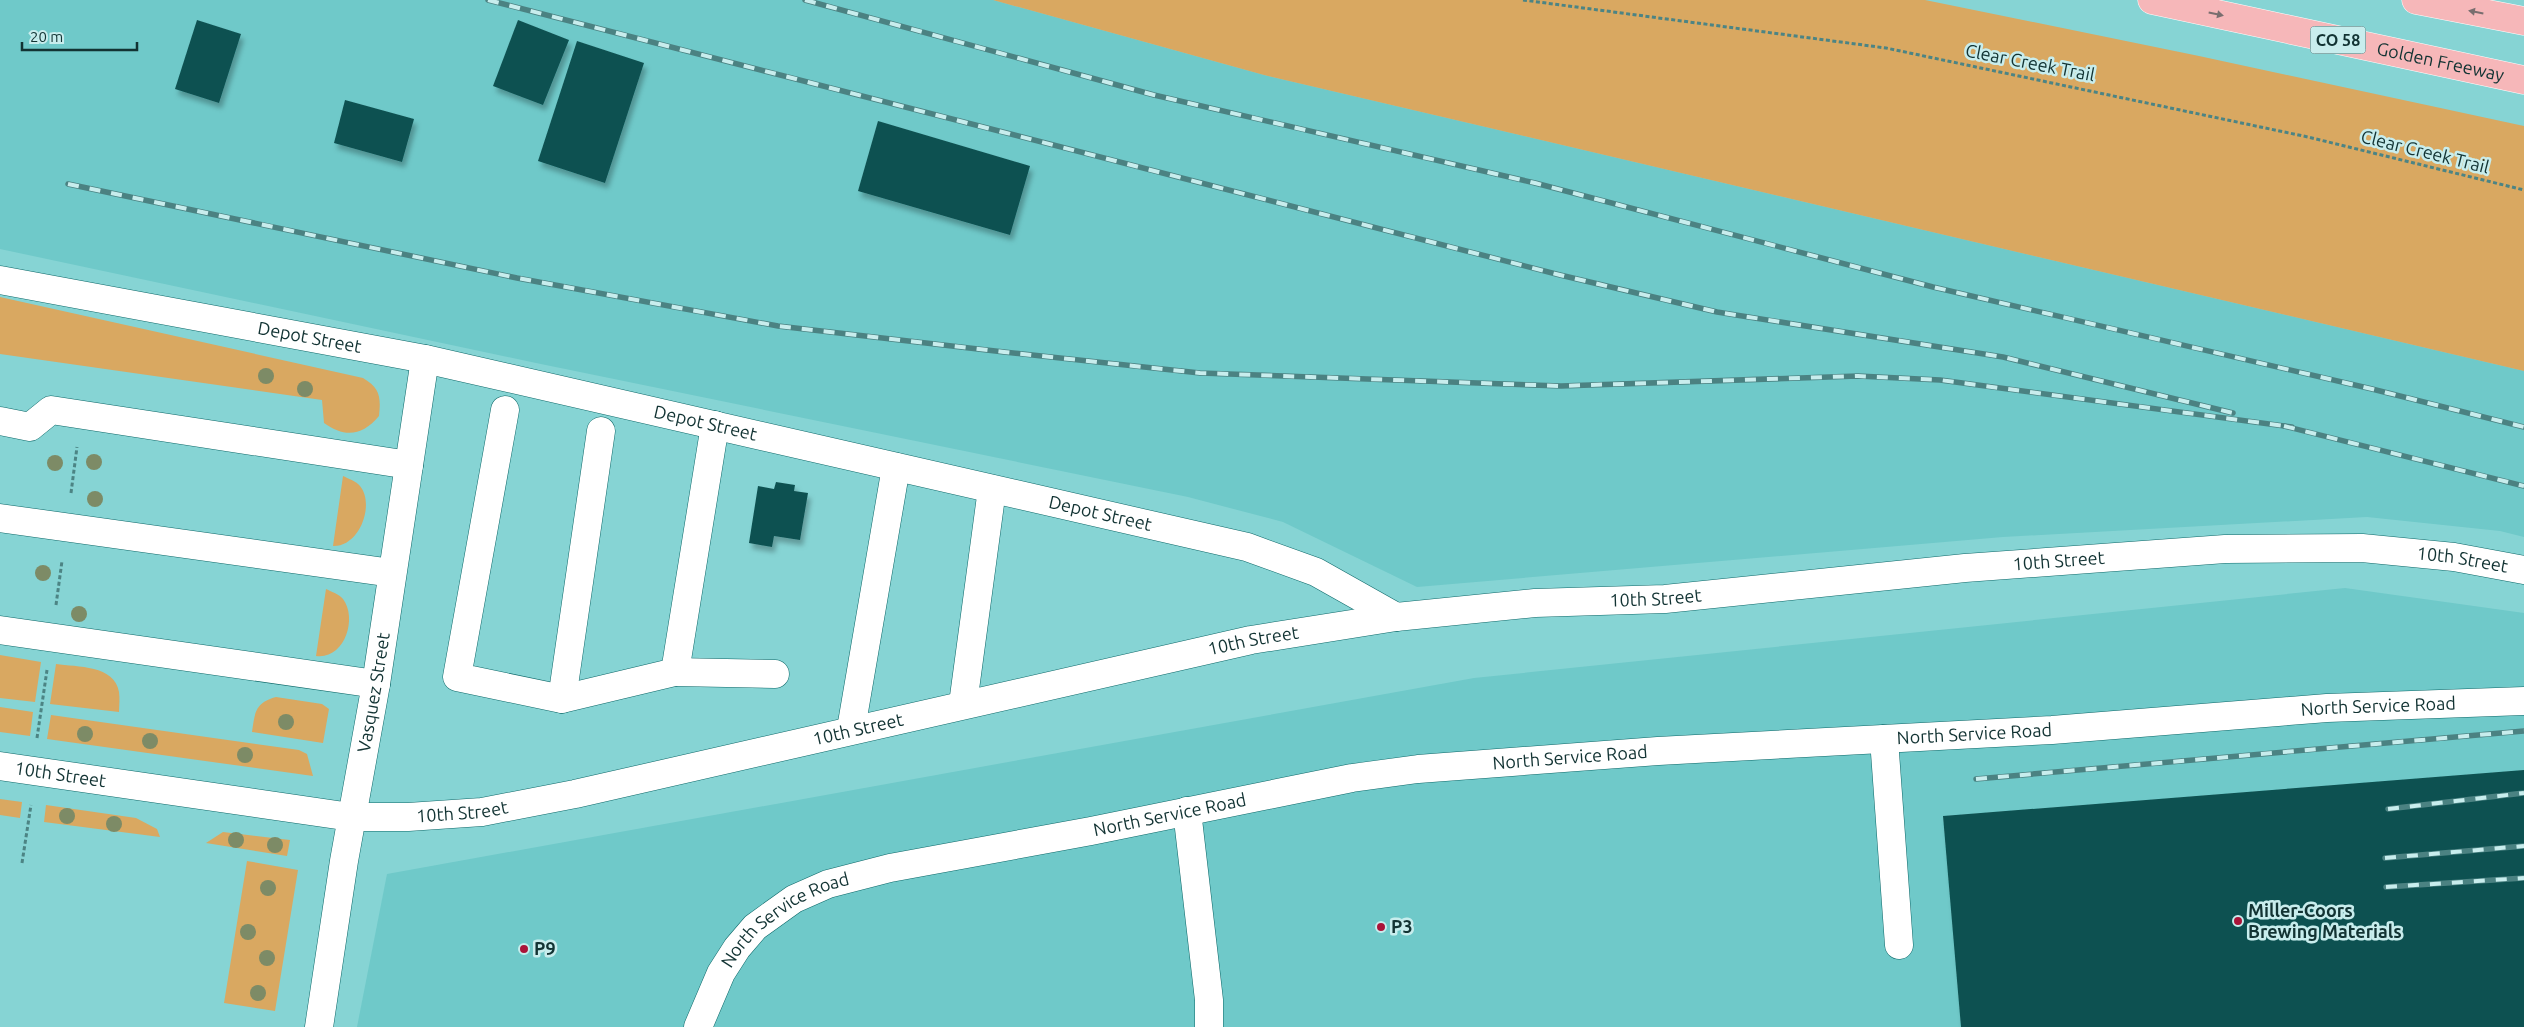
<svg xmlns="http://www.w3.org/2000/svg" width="2524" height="1027" font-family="Ubuntu,sans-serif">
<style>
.built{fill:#6fc9c9}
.green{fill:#d9a861}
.building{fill:#105151;filter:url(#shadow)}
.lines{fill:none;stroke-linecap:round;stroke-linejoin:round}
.minor-casing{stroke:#0d6869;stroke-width:29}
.highway-casing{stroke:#fff;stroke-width:29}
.path{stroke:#4c8484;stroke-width:3;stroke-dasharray:4 2.5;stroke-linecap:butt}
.minor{stroke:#fff;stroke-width:28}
.highway{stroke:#f6b7b9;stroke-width:28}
.rail-casing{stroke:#4b8282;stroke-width:5.5}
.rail{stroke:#c8eded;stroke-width:4;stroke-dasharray:11;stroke-linecap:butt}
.tree{fill:#7d8b66}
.oneway{fill:#796e6f}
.poi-dot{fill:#aa1439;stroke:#c8eded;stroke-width:2}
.labels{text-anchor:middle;stroke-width:5;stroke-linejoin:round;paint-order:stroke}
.shield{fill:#c8eded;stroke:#496b6b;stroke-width:1}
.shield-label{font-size:16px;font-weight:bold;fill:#123333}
.street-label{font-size:18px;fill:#123333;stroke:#c8eded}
.poi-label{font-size:18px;font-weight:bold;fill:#123333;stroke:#c8eded;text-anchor:start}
</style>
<defs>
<filter id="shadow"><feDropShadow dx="3" dy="5.5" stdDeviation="2.5" flood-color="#0004"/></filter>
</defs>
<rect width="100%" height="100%" fill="#86d4d4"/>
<g class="built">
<polygon points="0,0 993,0 1264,75 2524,371 2524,537 2500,531 2367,517 2003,537 1417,587 1283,522 1188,497 536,363 0,249"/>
<polygon points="2345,588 2524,613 2524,1027 357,1027 387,874 1474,678"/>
</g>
<g class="green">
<polygon points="993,0 1925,0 2199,56 2524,126 2524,371 1264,75"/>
<path d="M0,297l363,81c17,10 18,19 16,38 -17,20 -34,22 -55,7l-2,-23 -322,-46z"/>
<path d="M343,476c6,3 13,5 17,10 15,18 0,61 -27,60z"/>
<path d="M326,589c6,3 13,5 17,10 15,20 1,61 -27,57z"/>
<polygon points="0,655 41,662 35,702 0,698"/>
<path d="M56,664c21,3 59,1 63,28 1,7 0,14 0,20l-69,-8z"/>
<path d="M276,697l46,7 7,5 -6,34 -71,-11c3,-20 3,-29 24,-35z"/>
<polygon points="0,707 33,712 30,736 0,732"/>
<polygon points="51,715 299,750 307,754 313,776 47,739"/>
<polygon points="0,799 22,802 20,818 0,815"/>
<polygon points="46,805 136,818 157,829 160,837 44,822"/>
<polygon points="223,832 290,840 287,856 206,843"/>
<polygon points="247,861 298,870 275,1011 224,1003"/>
</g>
<g class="building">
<polygon points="197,20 241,34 219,103 175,89"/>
<polygon points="518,20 569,40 543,105 493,86"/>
<polygon points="577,41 644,63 605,183 538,161"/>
<polygon points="345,100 414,119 402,162 334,143"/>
<polygon points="878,121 1030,166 1010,235 858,191"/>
<polygon points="776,482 795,485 794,491 808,493 800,540 774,536 772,547 749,543 758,486 774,489"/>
<polygon points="2524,770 2524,1027 1961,1027 1943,816"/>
</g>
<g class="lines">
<g class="minor-casing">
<g id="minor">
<path id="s1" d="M0,280l425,79 822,188 69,25 80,45"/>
<polyline points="505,410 457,677 562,699 675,672 715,425"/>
<polyline points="0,421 30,427 51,410 409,465"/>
<polyline points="0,518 392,573"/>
<polyline points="0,630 376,684"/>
<polyline points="675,672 775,674"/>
<polyline points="562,699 601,431"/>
<polyline points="963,704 992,489"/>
<polyline points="851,729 896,467"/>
<polyline points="1884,739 1899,945"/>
<path id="s2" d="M0,766l351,51h57l74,-5 93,-18 676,-154 145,-23 139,-14 130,-4 300,-31 260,-19 137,-1 92,9 70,13"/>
<polyline points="1187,811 1209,1000 1209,1027"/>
<path id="s3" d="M319,1027l25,-166 32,-177 49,-325"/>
<path id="s4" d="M698,1027l23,-54 16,-25 18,-21 39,-28 34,-15 62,-16 201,-37 261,-53 66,-9 240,-18 394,-21 275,-22 197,-7"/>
</g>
</g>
<g class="highway-casing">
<g id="highway">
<path id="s5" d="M2152,0l372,80"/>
<polyline points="2416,0 2524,21"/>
</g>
</g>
<g class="path">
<polyline points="1523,0 1886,48 2308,137 2524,190"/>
<polyline points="71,493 77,447"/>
<polyline points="56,605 62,561"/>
<polyline points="37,738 47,670"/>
<polyline points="22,863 31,805"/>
</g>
<use href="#minor" class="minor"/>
<use href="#highway" class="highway"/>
<g class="rail-casing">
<g id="rail">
<polyline points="488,0 1560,275 1717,312 2003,357 2233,413"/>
<polyline points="805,0 1154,95 1535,183 1933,287 2372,389 2524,427"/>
<polyline points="68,184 517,278 778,326 1004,352 1200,373 1561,386 1858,376 1940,380 2292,427"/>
<polyline points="2284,426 2524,486"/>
<polyline points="1976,779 2524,731"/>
<polyline points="2388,809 2524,793"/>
<polyline points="2385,858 2524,846"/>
<polyline points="2386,887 2524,878"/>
</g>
</g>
<use href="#rail" class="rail"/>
</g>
<g class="tree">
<circle cx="266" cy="376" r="8"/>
<circle cx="305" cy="389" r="8"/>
<circle cx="94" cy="462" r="8"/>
<circle cx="55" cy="463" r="8"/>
<circle cx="95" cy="499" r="8"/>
<circle cx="43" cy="573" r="8"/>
<circle cx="79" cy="614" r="8"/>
<circle cx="286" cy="722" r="8"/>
<circle cx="85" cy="734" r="8"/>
<circle cx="150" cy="741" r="8"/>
<circle cx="245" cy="755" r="8"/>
<circle cx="67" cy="816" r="8"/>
<circle cx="114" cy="824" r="8"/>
<circle cx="236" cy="840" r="8"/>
<circle cx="275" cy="845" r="8"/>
<circle cx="268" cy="888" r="8"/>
<circle cx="248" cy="932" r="8"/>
<circle cx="267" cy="958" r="8"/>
<circle cx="258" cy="993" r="8"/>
</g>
<defs><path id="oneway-solid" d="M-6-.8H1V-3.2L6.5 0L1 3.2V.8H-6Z" transform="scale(1.25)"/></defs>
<g class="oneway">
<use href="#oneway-solid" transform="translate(2476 12) rotate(-169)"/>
<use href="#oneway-solid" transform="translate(2216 14) rotate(12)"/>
</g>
<g class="poi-dot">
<circle cx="2238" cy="921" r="5"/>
<circle cx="1381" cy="927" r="5"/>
<circle cx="524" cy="949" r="5"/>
</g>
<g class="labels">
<rect class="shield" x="2310.5" y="26.5" width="55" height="27" rx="4"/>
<g class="shield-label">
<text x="2338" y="46">CO 58</text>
</g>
<g class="street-label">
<text dy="6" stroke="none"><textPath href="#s5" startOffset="295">Golden Freeway</textPath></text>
<text transform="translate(2030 63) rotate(11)" y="6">Clear Creek Trail</text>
<text transform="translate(2425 152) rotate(14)" y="6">Clear Creek Trail</text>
<text dy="6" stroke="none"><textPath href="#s1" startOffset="315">Depot Street</textPath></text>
<text dy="6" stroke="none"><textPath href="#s1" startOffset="720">Depot Street</textPath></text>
<text dy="6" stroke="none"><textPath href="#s1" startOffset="1125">Depot Street</textPath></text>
<text dy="6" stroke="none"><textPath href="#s2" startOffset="2491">10th Street</textPath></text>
<text dy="6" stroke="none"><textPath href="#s2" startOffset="2086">10th Street</textPath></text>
<text dy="6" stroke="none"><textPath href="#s2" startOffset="1681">10th Street</textPath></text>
<text dy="6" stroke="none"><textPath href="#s2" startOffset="1276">10th Street</textPath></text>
<text dy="6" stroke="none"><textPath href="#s3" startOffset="339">Vasquez Street</textPath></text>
<text dy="6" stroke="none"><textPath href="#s4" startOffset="1765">North Service Road</textPath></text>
<text dy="6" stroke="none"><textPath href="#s2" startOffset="871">10th Street</textPath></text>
<text dy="6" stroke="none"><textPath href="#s4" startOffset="1360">North Service Road</textPath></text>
<text dy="6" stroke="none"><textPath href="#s4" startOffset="955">North Service Road</textPath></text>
<text dy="6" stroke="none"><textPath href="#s2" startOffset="61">10th Street</textPath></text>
<text dy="6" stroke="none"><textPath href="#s2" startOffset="466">10th Street</textPath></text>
<text dy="6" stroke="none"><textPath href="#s4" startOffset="550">North Service Road</textPath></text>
<text dy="6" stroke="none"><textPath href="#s4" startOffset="145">North Service Road</textPath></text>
</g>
<g class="poi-label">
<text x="2248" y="917">Miller-Coors<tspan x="2248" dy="21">Brewing Materials</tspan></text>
<text x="1391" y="933">P3</text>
<text x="534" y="955">P9</text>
</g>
</g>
<path d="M22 42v8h115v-8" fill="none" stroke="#123333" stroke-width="2.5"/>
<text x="30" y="42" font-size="15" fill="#123333" stroke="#c8eded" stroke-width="4" paint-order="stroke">20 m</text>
</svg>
